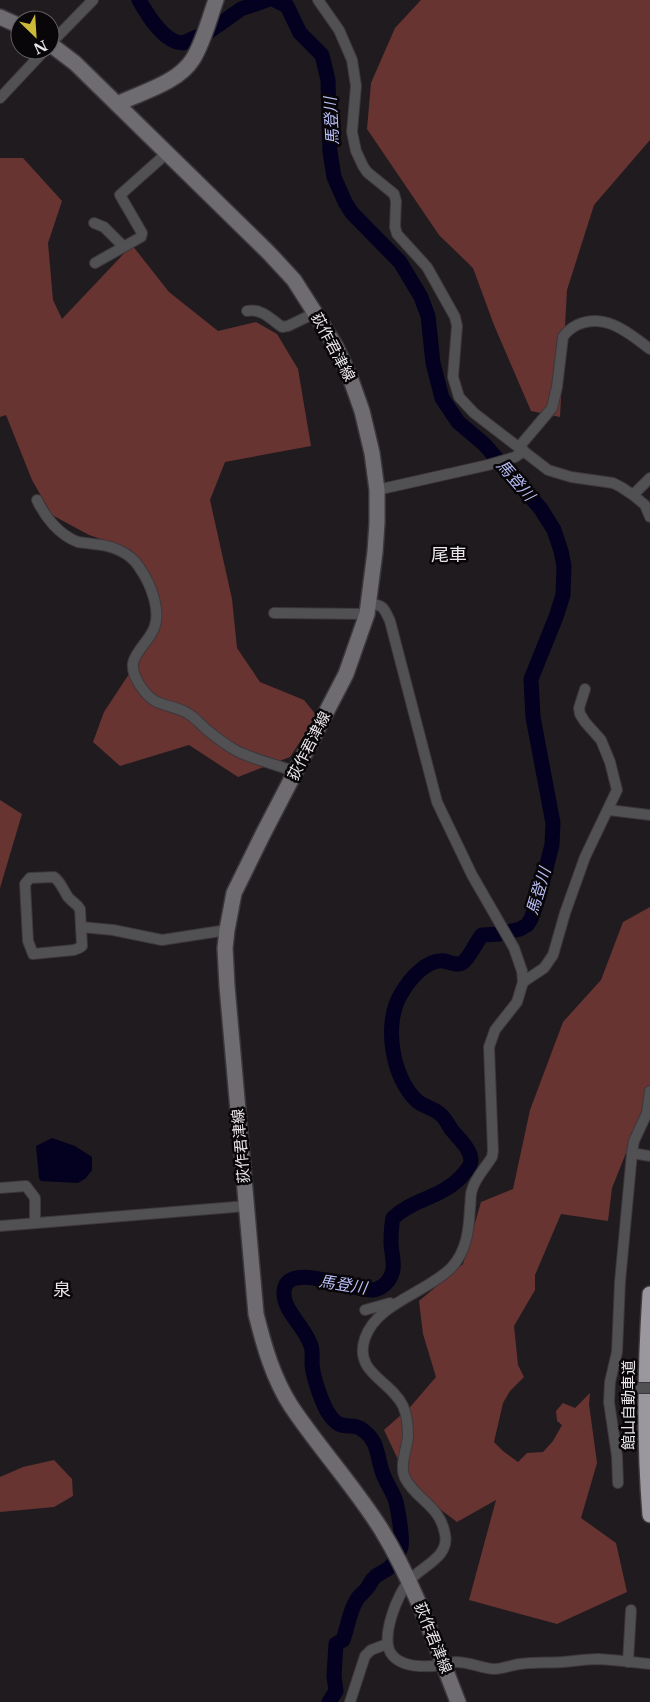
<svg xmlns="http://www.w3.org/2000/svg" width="650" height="1702" font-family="'Libre Baskerville','Noto Sans JP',serif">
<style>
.forest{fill:#673432}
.water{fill:#04001f}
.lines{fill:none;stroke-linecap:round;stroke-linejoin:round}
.stream{stroke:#04001f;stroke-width:2.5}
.river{stroke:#04001f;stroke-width:15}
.street-casing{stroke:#3c373b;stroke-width:12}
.secondary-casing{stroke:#3c373b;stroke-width:18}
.highway-casing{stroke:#3c373b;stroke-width:18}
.street{stroke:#515053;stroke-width:10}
.secondary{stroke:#6e6c71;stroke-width:15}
.highway{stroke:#9a979e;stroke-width:15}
.street-bridge-casing{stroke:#3c373b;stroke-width:12;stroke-linecap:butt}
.street-bridge{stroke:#515053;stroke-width:10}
.labels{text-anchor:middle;stroke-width:5;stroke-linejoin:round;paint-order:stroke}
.street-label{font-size:15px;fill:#eae6e9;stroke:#080608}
.water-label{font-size:16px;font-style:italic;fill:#b9bef9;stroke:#080608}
.quarter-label{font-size:18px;fill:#eae6e9;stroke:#080608}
</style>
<rect width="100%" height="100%" fill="#201b1f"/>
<g class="forest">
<polygon points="421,0 650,0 650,140 594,205 567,290 560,417 531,411 494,325 473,268 439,235 367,129 371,83 395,28"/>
<polygon points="0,158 23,158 62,201 48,243 53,300 62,319 132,245 169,292 218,331 256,322 277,334 298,369 311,446 225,462 210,500 232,599 237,648 260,682 304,700 317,716 290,757 238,777 189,745 120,766 93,742 104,712 152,639 153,589 127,548 89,535 52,515 32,480 6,415 0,417"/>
<polygon points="0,800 22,814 0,888"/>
<polygon points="650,907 650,1093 612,1188 608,1221 561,1214 535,1275 535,1290 514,1326 518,1365 524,1377 510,1391 503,1403 494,1442 503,1451 518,1462 527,1453 543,1452 553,1441 562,1425 557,1421 556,1411 563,1403 575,1408 590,1393 589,1404 597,1463 581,1518 616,1543 627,1592 557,1624 469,1600 496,1500 457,1522 411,1487 384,1430 411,1406 436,1377 423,1334 419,1301 463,1264 481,1202 513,1189 530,1110 563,1022 601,980 623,922"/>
<polygon points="54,1460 72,1479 73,1496 54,1507 0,1512 0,1477 23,1467"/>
</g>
<polygon class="water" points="52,1138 75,1146 92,1157 92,1170 86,1178 78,1183 41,1181 39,1178 36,1146"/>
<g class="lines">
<polyline class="stream" points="277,1 278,0"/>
<g class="river">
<path d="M139,0c8,14 25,43 44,43l27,-12 31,-22 26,-9"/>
<path d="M275,0l12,6 13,27 22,22 6,25 2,72 4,25 11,25 7,11 48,49 21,35 7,19 5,47 9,35 16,24 26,22 57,65 13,21 7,21 3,15 -1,29 -7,22 -25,62 2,38 20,106 -1,22 -14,54 -7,20 -4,6 -7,4 -21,5 -17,1c-6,7 -13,24 -20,28 -6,3 -12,-1 -18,-2 -18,-2 -35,19 -43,33 -18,29 -9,84 16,107 7,6 17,7 23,13 5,4 8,10 11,15 7,9 24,23 19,36 -2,4 -6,8 -9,12 -20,21 -48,22 -68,41 -2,9 -2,17 -2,26 1,13 6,25 -3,37 -3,4 -10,9 -16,9 -16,2 -87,-31 -88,2 -1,19 22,36 27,54 2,5 1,13 1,18 1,13 9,36 15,47 15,25 24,8 37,20 14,10 13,25 18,40 3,11 11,20 14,31 2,8 7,37 5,45 -2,6 -6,15 -11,20 -4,4 -11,6 -15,10 -4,3 -4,6 -7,10 -3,5 -9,8 -12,14 -6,9 -9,28 -13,39l-7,4 -2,32 2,15 -7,11"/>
</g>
<g class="street-casing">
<g id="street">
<polyline points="318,0 339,30 352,60 356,86 352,132 356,151 363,166 367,172 394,194 396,201 395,227 397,234 427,267 455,317 457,326 453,377 459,397 474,413 548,470 571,477 613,483 621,487 633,495 645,505 650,517"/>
<polyline points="50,44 93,0"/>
<polyline points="0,98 45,50"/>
<polyline points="94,223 104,227 123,246"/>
<polyline points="95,263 141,237 142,233 120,195 167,153"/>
<path d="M247,311c14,-3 24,8 35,16l6,-1 27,-13"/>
<path d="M519,447l33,-39 5,-21 6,-50c4,-6 8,-9 14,-12 28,-13 52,8 73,24"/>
<polyline points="377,490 488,465 515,457 524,451"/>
<polyline points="633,495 650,478"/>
<path d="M37,500c8,17 22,35 41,42 5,1 11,1 15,2 17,1 37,8 46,23 12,17 25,48 12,67 -5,9 -16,19 -18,29 -2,13 12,32 22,38 10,5 22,6 32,12 8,4 14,12 20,17 10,8 21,17 32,22 17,8 38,13 57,20"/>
<path d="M368,604c15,0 16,4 22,17l47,181 35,73 42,73 8,23 1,11 -6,20 -22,28 -6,17 4,104 -1,6c-6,10 -17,21 -20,33 -2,5 -1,12 -2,17 -1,22 -3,44 -19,61 -25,25 -74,35 -86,70 -12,35 26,42 38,68 4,9 5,20 5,30 -1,13 -9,30 -3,42 11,22 35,27 40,56 5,23 -23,32 -35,46 -12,12 -32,61 -17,76 11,12 35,11 50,9 4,-1 8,-3 13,-3 13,0 25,6 38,7 8,0 18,-4 26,-5 14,-2 29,-1 43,-2 12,-1 23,-3 35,-3 17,1 35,3 52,5"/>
<polyline points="274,613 367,614"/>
<polyline points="609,810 650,815"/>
<path d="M54,877c7,5 9,13 14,20 4,5 9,7 12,12l2,37 -3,2 -5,2 -41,4 -5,-13 -3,-57 5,-6z"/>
<polyline points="81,927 113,930 162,940 227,930"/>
<polyline points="523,982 544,968 553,955 565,913 585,857 617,790 610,762 601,740 585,722 580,714 579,708 585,689"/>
<polyline points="632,1153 650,1156"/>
<polyline points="0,1188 26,1186 35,1198 35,1223"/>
<polyline points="0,1226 247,1206"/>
<polyline points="365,1310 390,1303"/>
<polyline points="618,1483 617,1456 609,1402 610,1382 617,1352 620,1282 632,1153 634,1141 647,1113 650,1091"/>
<polyline points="628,1662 631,1610"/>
<polyline points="350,1702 365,1656 371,1650 387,1644"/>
</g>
</g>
<g class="secondary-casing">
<g id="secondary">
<polyline points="0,17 20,26"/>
<path d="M50,44l25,19 193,189 26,28 21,33 21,34 14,30 12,34 10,42 5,37v33l-2,29 -8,62 -21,60 -83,160 -29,59 -7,37 -2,18 2,38 29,328c8,32 17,64 35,92 28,42 63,80 90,123 33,54 54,114 77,173"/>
<path d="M117,104c25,-12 61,-21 76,-45 11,-18 16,-40 23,-59"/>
</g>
</g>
<g class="highway-casing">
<path id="highway" d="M650,1294c-5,74 -6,147 0,221"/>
</g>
<use href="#street" class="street"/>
<use href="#secondary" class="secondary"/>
<use href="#highway" class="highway"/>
<g class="street-bridge-casing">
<polyline id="street-bridge" points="625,1388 650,1388"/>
</g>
<use href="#street-bridge" class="street-bridge"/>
</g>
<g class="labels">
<g class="street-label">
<text transform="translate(333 347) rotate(62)" y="5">荻作君津線</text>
<text transform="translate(309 746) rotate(-63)" y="5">荻作君津線</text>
<text transform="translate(241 1146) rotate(-95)" y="5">荻作君津線</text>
<text transform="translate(629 1405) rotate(-90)" y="5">館山自動車道</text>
<text transform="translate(433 1638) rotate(68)" y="5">荻作君津線</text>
</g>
<g class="water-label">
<text transform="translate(331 121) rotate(-93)" y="6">馬登川</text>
<text transform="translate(516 480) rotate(49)" y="6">馬登川</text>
<text transform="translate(538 891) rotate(-73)" y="6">馬登川</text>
<text transform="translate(343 1284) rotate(9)" y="6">馬登川</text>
</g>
<g class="quarter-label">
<text x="449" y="561">尾車</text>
<text x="62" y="1296">泉</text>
</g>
</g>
<g transform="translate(35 35) rotate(155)"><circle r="24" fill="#080608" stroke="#626062"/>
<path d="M0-4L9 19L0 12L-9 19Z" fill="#cdb938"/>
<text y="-8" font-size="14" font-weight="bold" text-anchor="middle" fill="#eae6e9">N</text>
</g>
</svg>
